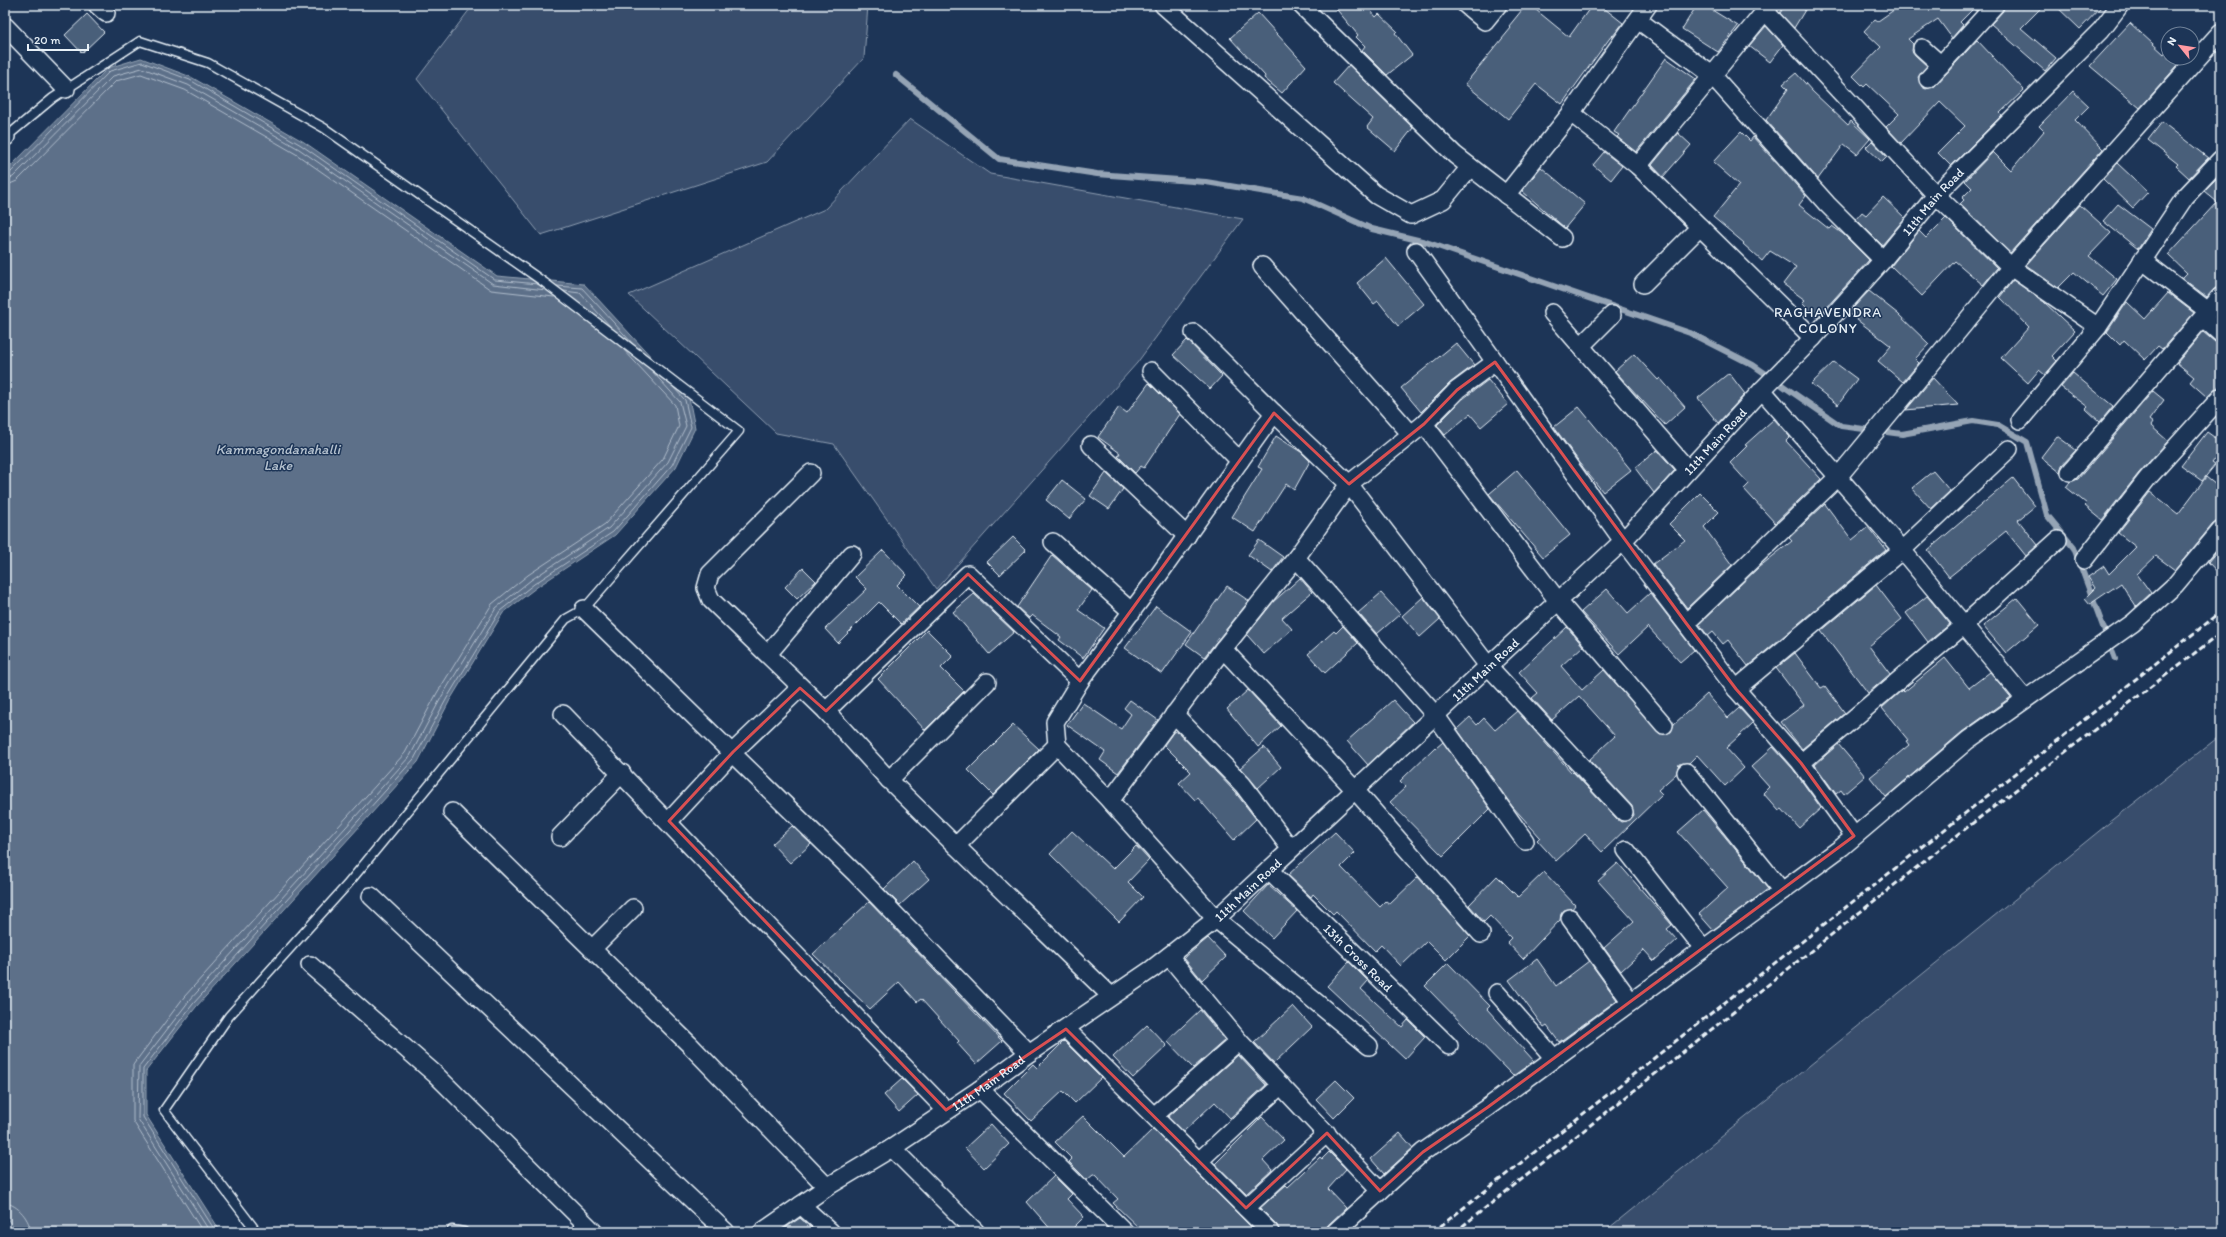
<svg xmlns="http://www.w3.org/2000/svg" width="2226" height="1237" font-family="Itim,sans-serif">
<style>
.green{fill:#374d6c;stroke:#909fb2}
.water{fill:#5d7089;stroke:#95a4b5}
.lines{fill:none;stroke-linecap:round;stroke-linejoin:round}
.shore{stroke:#b0bdcc;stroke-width:1}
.stream{stroke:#95a4b5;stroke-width:6}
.building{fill:#495e7a;stroke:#e8f1f8}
.lane-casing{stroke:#e8f1f8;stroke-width:11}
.street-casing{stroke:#e8f1f8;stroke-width:20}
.lane{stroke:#1d3557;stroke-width:8}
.street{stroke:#1d3557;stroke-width:17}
.rail{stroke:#e8f1f8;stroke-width:3;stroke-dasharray:6 3;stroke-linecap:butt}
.marked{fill:none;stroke:#da5052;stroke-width:3;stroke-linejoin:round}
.labels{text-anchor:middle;stroke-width:3;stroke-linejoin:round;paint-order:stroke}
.street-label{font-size:13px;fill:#e8f1f8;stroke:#1d3557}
.neighbourhood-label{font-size:14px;letter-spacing:1px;fill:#e8f1f8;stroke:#1d3557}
.water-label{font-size:14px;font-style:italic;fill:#b7c4d1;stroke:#1d3557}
</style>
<rect width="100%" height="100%" fill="#1d3557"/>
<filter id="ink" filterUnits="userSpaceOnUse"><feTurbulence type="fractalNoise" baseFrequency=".025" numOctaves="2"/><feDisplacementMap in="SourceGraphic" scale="8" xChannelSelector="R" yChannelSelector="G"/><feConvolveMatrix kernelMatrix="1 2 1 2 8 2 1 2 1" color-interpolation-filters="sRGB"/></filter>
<g filter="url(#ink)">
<g class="green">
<polygon points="473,5 868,5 864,58 767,162 541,235 417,79"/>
<polygon points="910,119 990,174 1243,219 1137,363 936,589 834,444 776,433 629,295 825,209"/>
<polygon points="2221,735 2221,1232 1604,1232 2109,823"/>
</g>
<polygon class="water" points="141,58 191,77 304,142 497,276 584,284 689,398 695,428 676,467 615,535 537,587 503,613 450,700 418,762 196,1007 146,1071 146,1115 221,1232 17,1232 5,1216 5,172 108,68"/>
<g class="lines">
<g class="shore">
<polyline points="5,174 10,173 110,71 142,62 190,80 301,145 495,280 538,284"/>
<polyline points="5,180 13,177 113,76 142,68 188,85 299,149 493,284 546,290"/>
<polyline points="5,186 17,181 116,81 141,74 185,90 296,154 491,290 554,297"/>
<polyline points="557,286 582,288 634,345"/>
<polyline points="564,291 580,293 611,327"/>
<path d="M5,1203c13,1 25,17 26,29"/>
<polyline points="203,1232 133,1121 133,1065 184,997 405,753 437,693 492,604 528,575 605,524 663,459 679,426 675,405 623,349"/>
<polyline points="210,1232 138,1119 139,1066 189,1001 410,756 442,696 496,608 531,580 609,528 668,462 686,426 680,402 651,370"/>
<polyline points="216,1232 143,1117 143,1069 193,1004 414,759 447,698 500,611 534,584 613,532 672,465 691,427 685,400 673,387"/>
</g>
<polyline class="stream" points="896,75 999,159 1097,174 1206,182 1303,198 1372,229 1426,242 1690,333 1753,365 1841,426 1902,434 1973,421 1998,425 2027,442 2047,515 2074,548 2115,659"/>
</g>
<g class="building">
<polygon points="1333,5 1366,5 1376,17 1379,14 1397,31 1395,33 1412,55 1387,75 1362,50 1365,46 1356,37 1358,35"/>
<polygon points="1526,5 1530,5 1569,37 1592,5 1600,5 1623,23 1613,36 1612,35 1562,104 1536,84 1508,119 1465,84 1511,28 1509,26"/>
<polygon points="1697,5 1704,5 1738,26 1718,52 1682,29"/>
<polygon points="1785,5 1808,5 1794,28 1780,13"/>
<polygon points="1901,5 1982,5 1976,11 1973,9 1960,22 1963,25 1952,38 1938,19 1908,39 1913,44 1912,51 1915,55 1927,66 1918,77 1922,87 1926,89 1935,86 1977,40 2024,90 2000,113 2002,115 1951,166 1938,153 1965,126 1940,102 1901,143 1886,127 1899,114 1867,84 1864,87 1853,76 1881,47 1864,31 1875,19 1878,21"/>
<polygon points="2005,5 2044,5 2021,28 2056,58 2045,71 1991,24 2003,11"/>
<polygon points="2055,5 2103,5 2080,29"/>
<polygon points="1258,13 1306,66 1282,93 1264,78 1265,76 1230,38"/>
<polygon points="87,14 104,32 82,53 65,35"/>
<polygon points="2130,23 2164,54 2168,48 2168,58 2184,58 2140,108 2090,66"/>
<polygon points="1766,26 1783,45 1770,62 1749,46"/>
<polygon points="1666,58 1696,79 1636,152 1617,137 1619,135 1614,132"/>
<polygon points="1349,65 1413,128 1395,151 1367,127 1373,119 1333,83"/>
<polygon points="1796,73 1812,91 1848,125 1851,121 1870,139 1857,154 1844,144 1818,179 1766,120 1788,89 1783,84"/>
<polygon points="2073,91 2089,106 2075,120 2103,149 2010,253 1960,204 1964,200 1962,198 1972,188 1965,181 1993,152 2011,170 2044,131 2039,126"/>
<polygon points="2162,122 2208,158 2189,178 2176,166 2178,164 2148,140"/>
<polygon points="1741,132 1750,141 1753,137 1806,196 1799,205 1829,229 1832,226 1843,234 1869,260 1817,318 1802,303 1805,300 1783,284 1796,267 1770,251 1762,261 1743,244 1744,243 1713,217 1739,185 1713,162"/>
<polygon points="1678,133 1691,145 1663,177 1652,165"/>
<polygon points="1872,141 1887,157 1882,162 1866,147"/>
<polygon points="1604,152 1622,166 1611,180 1593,165"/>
<polygon points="2117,163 2148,192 2133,208 2103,179"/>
<polygon points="1541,167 1585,204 1565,228 1522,191"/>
<polygon points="2221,174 2221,286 2214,289 2207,297 2182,278 2187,273 2168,255 2217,202 2204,191"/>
<polygon points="1883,197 1905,218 1882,245 1856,219 1862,212 1866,215"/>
<polygon points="2118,204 2151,229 2138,249 2103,221"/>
<polygon points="2080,205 2111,233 2089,256 2117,279 2103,296 2074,272 2058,288 2026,265"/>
<polygon points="1946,218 1997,268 1983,285 1955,261 1922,296 1891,266 1919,231 1926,238"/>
<polygon points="1386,258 1424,304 1398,326 1378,301 1374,304 1357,283"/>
<polygon points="2013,280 2044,302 2075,331 2052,356 2057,361 2045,375 2039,370 2028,383 2001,358 2029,327 2000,297"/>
<polygon points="1869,291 1898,314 1929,344 1915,359 1919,363 1903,382 1878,361 1891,346 1848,313"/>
<polygon points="2168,293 2194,313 2162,349 2158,346 2145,360 2124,340 2120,345 2107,332 2127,302 2145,319"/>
<polygon points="2203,332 2215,342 2221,344 2221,384 2207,397 2190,382 2194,377 2177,363"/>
<polygon points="1187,340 1222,376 1210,389 1173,355"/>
<polygon points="1456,343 1474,365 1450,383 1421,412 1401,388"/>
<polygon points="1634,354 1658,380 1660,378 1685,407 1665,425 1615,371"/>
<polygon points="1834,362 1857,379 1838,405 1811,384"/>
<polygon points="1729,373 1745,394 1718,423 1698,398"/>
<polygon points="2073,373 2113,406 2100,422 2086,409 2088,407 2061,387"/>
<polygon points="1933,378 1958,405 1906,410"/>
<polygon points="1488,380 1508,404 1481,427 1470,414 1445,435 1437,425 1464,398"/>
<polygon points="1149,383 1180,414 1144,468 1141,466 1135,473 1118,456 1120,453 1098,437 1119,407 1127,413"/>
<polygon points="2153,391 2164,400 2149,420 2153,423 2151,426 2168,441 2139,473 2102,520 2085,506 2087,504 2066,487 2070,482 2078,479"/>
<polygon points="1579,407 1631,470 1603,492 1585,470 1554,427"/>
<polygon points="1774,419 1790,437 1786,441 1821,479 1775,523 1744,489 1749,484 1730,463 1747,446 1745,445"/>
<polygon points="2207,432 2221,442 2221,451 2212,463 2215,465 2202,481 2181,466"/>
<polygon points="1276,436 1301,452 1310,461 1294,490 1286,484 1255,532 1232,517 1262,469 1258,467"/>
<polygon points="2057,436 2076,450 2062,465 2060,472 2041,457"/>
<polygon points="1657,450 1675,470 1654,493 1635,468"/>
<polygon points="1517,470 1570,535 1543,557 1489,494"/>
<polygon points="1933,471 1950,491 1931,509 1912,488"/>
<polygon points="1106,473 1123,489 1109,509 1090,496"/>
<polygon points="2206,477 2221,489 2221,520 2213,524 2175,570 2156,556 2137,574 2151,593 2136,607 2121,583 2090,604 2085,598 2095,588 2088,577 2104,566 2109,574 2136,547 2118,533 2150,492 2178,514"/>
<polygon points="2013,478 2035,506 2018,520 2038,545 2026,556 2006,531 1949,577 1928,550"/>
<polygon points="1062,480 1086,499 1069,519 1046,500"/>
<polygon points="1700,493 1719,512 1704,527 1732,565 1687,608 1653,564 1685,540 1669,524"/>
<polygon points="1825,504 1852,540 1868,527 1886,550 1748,666 1728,640 1723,644 1713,632 1708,636 1699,624 1759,567 1792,541 1789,538"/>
<polygon points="1013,537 1026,550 1000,575 987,562"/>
<polygon points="1259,540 1283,557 1272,572 1248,555"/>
<polygon points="2221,546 2221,576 2208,562"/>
<polygon points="883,550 907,575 897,585 919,607 901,624 879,602 838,643 825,629 867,589 855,577"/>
<polygon points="1052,555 1092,590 1078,610 1104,628 1083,658 1059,640 1061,637 1032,615 1029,618 1017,607"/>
<polygon points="803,568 816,581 797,599 785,587"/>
<polygon points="1300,578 1312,592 1282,618 1292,629 1264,654 1247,635 1273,602"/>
<polygon points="1876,585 1902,619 1869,646 1890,674 1868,693 1821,631"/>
<polygon points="1227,586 1249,601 1204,657 1186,644"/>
<polygon points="1607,589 1628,613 1650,593 1694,650 1680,662 1648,627 1619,654 1581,612"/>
<polygon points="1381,593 1400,614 1377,634 1358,613"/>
<polygon points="974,594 1014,632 989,654 953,612"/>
<polygon points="1927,596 1950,624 1928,642 1906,613"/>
<polygon points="1423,597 1440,619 1420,637 1402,616"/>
<polygon points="2017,598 2039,625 2006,653 1983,626"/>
<polygon points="1156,606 1192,632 1162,674 1125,648"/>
<polygon points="1343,626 1358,643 1325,673 1308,654 1334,631 1336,633"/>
<polygon points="1567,627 1583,646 1561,666 1582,690 1604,670 1660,734 1671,732 1674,724 1707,694 1728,718 1739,708 1753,723 1726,748 1744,768 1725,786 1697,755 1689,763 1679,764 1676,774 1658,790 1662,794 1602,852 1585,834 1556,861 1537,840 1540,837 1512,806 1457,729 1470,717 1477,725 1484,718 1495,730 1517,711 1572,773 1573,772 1617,819 1621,822 1630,820 1634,815 1632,806 1589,760 1615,736 1579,696 1552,720 1532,698 1538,693 1519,672"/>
<polygon points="927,630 953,656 941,668 964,691 925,730 878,679"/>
<polygon points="1795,653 1821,688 1825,686 1845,713 1802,749 1781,722 1804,705 1776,668"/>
<polygon points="1945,658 1969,688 1990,672 2011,697 1962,732 1886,797 1870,777 1909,745 1906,741 1908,740 1882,708 1902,690 1904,692"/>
<polygon points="1248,690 1281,726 1258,747 1227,709"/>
<polygon points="1130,700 1158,720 1118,773 1100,760 1105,752 1067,725 1083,703 1121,729 1131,714 1124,708"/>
<polygon points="1393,700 1413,722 1368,765 1347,741"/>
<polygon points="1013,725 1039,749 993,795 968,770"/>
<polygon points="1174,731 1179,733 1235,792 1256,819 1234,840 1198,798 1195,800 1179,783 1191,772 1164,745"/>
<polygon points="1443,742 1490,809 1443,856 1390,802 1406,787 1400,781 1435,747 1436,748"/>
<polygon points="1838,744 1865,776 1844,794 1841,790 1836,794 1815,765"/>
<polygon points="1264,747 1281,767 1258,788 1240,768"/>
<polygon points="1773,747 1793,769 1821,808 1799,828 1782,809 1779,811 1763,793 1769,787 1751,767"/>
<polygon points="1703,810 1768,889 1713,930 1699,914 1728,888 1678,832"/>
<polygon points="792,826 811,844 790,863 772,844"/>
<polygon points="1072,831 1113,869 1136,846 1149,860 1128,882 1143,897 1119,922 1050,854"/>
<polygon points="1335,832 1355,853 1341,867 1380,907 1386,901 1390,904 1418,877 1470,936 1446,960 1427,941 1401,966 1381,945 1375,951 1336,911 1333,914 1313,894 1311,897 1288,875"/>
<polygon points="913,861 929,879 900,905 884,889"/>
<polygon points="1618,863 1672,925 1667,929 1677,940 1654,961 1644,950 1621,971 1604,948 1634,921 1598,881"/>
<polygon points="1544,872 1575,905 1572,909 1564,910 1561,914 1560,920 1523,959 1507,942 1511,938 1490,916 1484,922 1469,905 1497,876 1518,897"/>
<polygon points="1268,885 1297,911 1272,938 1244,911"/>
<polygon points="869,902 1002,1041 976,1064 957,1043 959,1041 921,999 917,1002 899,982 870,1009 813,954"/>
<polygon points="1208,938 1226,957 1202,980 1184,958"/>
<polygon points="1537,959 1556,986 1589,961 1617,1000 1559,1042 1547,1026 1544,1028 1509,980"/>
<polygon points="1349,962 1368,981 1361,989 1402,1027 1408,1020 1425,1037 1405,1059 1327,986"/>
<polygon points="1448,963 1490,1006 1487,1009 1534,1061 1513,1076 1425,986"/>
<polygon points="1293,1006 1312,1027 1274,1063 1254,1042"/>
<polygon points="1200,1010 1225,1040 1193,1068 1167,1041"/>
<polygon points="1147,1025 1167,1046 1133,1078 1113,1057"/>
<polygon points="1064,1041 1101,1078 1075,1103 1063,1091 1031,1121 1004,1093 1033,1064 1037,1068"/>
<polygon points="1238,1055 1266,1085 1230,1118 1215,1102 1183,1132 1168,1117"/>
<polygon points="902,1079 918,1095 899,1112 884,1095"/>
<polygon points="1336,1080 1354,1098 1334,1118 1316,1099"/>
<polygon points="1083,1116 1124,1157 1153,1129 1256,1232 1143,1232 1113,1203 1118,1199 1095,1175 1093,1175 1087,1180 1069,1162 1072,1159 1055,1142"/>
<polygon points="1262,1117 1284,1140 1263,1160 1272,1170 1246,1194 1215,1164"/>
<polygon points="991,1124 1009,1144 984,1168 965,1148"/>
<polygon points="1400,1133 1413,1148 1384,1174 1371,1159"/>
<polygon points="1329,1152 1346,1169 1328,1189 1346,1208 1328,1225 1324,1232 1280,1232 1277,1225 1260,1208 1286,1185 1288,1187 1320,1157 1322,1159"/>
<polygon points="1054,1176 1072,1194 1067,1199 1084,1217 1069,1232 1053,1232 1027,1202"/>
<polygon points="800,1218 816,1232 783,1232 788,1226"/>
</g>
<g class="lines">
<g class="lane-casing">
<g id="lane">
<polyline points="5,138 53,98 140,41 208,63 324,128 545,283 739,431 584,609 566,619 347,885 229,1016 164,1110 257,1232"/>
<polyline points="452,1230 464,1232"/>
</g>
</g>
<g class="street-casing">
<g id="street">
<polyline points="97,5 106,13"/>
<polyline points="1163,5 1376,195 1411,215 1443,200 1470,167"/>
<polyline points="1301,5 1455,155 1562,238"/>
<polyline points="1466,5 1485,21 1498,5"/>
<polyline points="1765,11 1936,195 2011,267 2098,327"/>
<polyline points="1638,20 1712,75 1827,204 1883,260"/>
<polyline points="5,26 66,89"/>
<polyline points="1922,48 1941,65"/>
<polyline points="1928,79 1995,5"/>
<polyline points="1571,113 1638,166 1813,338"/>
<polyline points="5,136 6,137"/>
<polyline points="1638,166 1770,5"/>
<polyline points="1506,195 1571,113 1648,5"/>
<polyline points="1416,251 1623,541 1736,689 1801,763 1854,836"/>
<polyline points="2142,260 2208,311"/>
<polyline points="1262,266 1411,434"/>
<polyline points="1643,284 1700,227"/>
<polyline points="1552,313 1688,470"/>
<polyline points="2203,318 2221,334"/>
<polyline points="1194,333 1274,413"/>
<polyline points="1582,345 1612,315"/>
<polyline points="1151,371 1240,461"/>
<polyline points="2020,420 2098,327 2185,197 2221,159"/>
<polyline points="1424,424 1558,601 1664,725"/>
<polyline points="1091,445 1187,536"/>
<polyline points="2009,449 1902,550 2025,699"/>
<polyline points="2070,472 2221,296"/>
<polyline points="811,473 710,574 706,588 711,600 826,711 889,780 956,846 1111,996"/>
<polyline points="1053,542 1132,612"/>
<polyline points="1296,558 1436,716 1525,841"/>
<polyline points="2084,560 2147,479 2221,397"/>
<polyline points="584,609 856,874 1029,1053"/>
<polyline points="1686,623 1838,477 2011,267 2221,32"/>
<polyline points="1223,649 1355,790 1481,934"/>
<polyline points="768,654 852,554"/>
<polyline points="1736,689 1902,550 1762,390"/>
<polyline points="826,711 968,574 1080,681"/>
<polyline points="563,714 946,1110"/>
<polyline points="1174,714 1243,785 1290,848"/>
<polyline points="1801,763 1964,625 2058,540"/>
<polyline points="1686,772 1782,891"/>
<polyline points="889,780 987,682"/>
<polyline points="1110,801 1223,649 1296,558 1349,484 1424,424 1457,390 1495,362"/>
<polyline points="452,812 689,1044 827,1187"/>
<polyline points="669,821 733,752 800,688"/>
<polyline points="560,837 622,773"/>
<polyline points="956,846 1057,745"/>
<polyline points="1626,850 1703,948"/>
<path id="s1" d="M1269,870l180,176"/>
<polyline points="371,896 726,1232"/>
<polyline points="1570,918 1631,1002"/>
<polyline points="592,949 633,908"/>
<polyline points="1169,956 1239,1041 1380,1191"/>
<polyline points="310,965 435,1074 594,1232"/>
<polyline points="1497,993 1554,1058"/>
<polyline points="1066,1029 1270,1232"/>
<polyline points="1369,1046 1216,919 1110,801 1057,745 1055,722 1080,681 1158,576 1274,413 1349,484 1489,667 1624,812"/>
<polyline points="980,1089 1125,1232"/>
<polyline points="1154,1116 1239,1041"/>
<polyline points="892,1148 976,1232"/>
<polyline points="1199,1161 1281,1085"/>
<polyline points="801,1205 831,1232"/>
<polyline points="1246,1208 1327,1133"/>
<path id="s2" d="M762,1232l65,-45 65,-39 88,-59 49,-36 123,-84 64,-50 407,-378 139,-151 51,-52 70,-78 53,-65 165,-165 19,-25"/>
<polyline points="1335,1232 1423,1152 1488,1107 1842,847 1968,740 2133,623 2175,585 2221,530"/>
</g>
</g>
<use href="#lane" class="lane"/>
<use href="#street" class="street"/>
<g class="rail">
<polyline points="1433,1232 2221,612"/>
<polyline points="1455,1232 1983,815 2221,633"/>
</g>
</g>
</g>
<path class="marked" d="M1495,362l191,261 50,66 65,74 53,73 -366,271 -65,45 -43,39 -53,-58 -81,75 -180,-179 -120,81 -277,-289 64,-69 67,-64 26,23 142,-137 112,107 194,-268 75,71 75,-60 33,-34z"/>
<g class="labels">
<g class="street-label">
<text dy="5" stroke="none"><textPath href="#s2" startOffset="1567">11th Main Road</textPath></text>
<text dy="5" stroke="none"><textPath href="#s2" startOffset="1243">11th Main Road</textPath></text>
<text dy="5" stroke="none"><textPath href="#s2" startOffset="919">11th Main Road</textPath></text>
<text dy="5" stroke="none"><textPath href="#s2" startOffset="595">11th Main Road</textPath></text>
<text dy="5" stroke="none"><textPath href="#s1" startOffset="125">13th Cross Road</textPath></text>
<text dy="5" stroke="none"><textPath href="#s2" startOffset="271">11th Main Road</textPath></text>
</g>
<g class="neighbourhood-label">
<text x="1828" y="317">RAGHAVENDRA<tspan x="1828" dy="16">COLONY</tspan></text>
</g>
<g class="water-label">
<text x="278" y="454">Kammagondanahalli<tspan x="278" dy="16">Lake</tspan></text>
</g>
</g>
<rect width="2226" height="1237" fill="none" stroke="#1d3557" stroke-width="20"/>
<rect x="10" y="10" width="2206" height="1217" fill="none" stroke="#e8f1f8" stroke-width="1.5" filter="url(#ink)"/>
<g transform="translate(2180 46) rotate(300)"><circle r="19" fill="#1d3557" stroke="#6e8097"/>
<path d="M0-3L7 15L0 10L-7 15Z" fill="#ff9aa2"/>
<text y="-6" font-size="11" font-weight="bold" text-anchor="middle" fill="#e8f1f8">N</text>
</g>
<path d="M28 44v6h60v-6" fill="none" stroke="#e8f1f8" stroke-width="2"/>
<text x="34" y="44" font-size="12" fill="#e8f1f8" stroke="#1d3557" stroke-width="3" paint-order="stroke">20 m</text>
</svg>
